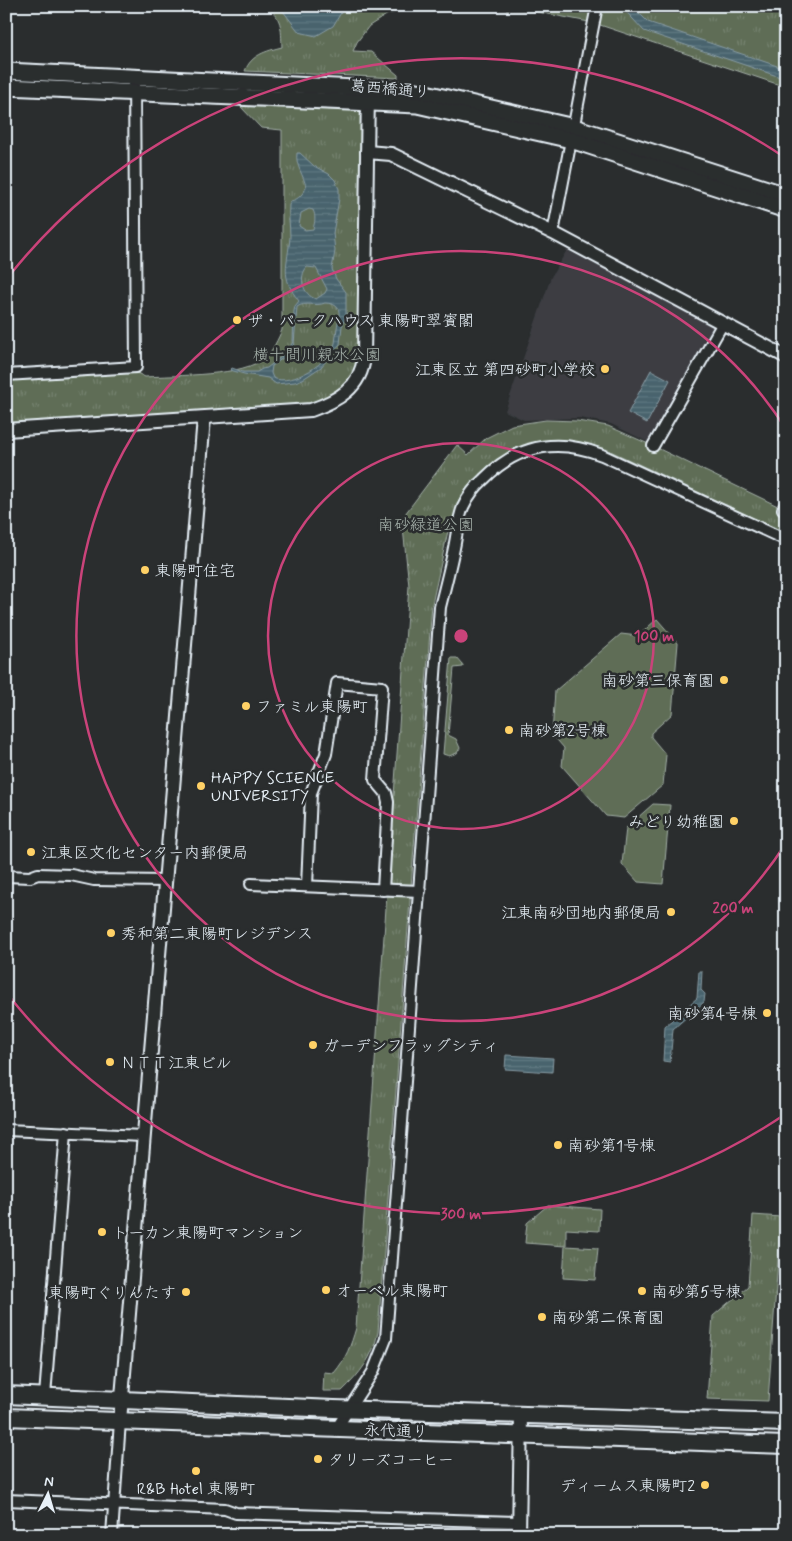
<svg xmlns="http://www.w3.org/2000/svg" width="792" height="1541" font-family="Mynerve,'Klee One',sans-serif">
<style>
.built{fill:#3c3e43}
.grass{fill:#5e6d56;stroke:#a3afa7}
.park{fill:url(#park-tufts);stroke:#a3afa7}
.water{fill:url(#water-rules);stroke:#889ca5;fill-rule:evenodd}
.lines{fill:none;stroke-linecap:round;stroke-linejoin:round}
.minor-casing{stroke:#e8f1f8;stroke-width:14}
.tertiary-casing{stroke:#e8f1f8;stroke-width:16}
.secondary-casing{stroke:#e8f1f8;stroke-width:19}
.primary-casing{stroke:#e8f1f8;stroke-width:20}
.minor{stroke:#2a2d2e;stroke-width:10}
.tertiary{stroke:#2a2d2e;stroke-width:12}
.secondary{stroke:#2a2d2e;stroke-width:15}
.primary{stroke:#2a2d2e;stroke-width:16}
.ring{fill:none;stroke:#ca437a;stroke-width:2.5}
.poi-dot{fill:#ffd166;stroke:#2a2d2e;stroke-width:2}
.labels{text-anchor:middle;stroke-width:5;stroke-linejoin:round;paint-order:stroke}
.street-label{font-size:16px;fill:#e8f1f8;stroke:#2a2d2e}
.poi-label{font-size:16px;fill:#e8f1f8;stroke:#2a2d2e;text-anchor:start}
.park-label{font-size:16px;fill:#aab6af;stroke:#2a2d2e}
.centre{fill:#ca437a;stroke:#2a2d2e;stroke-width:2.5}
.ring-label{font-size:15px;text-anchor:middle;font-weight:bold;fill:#ca437a;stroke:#2a2d2e;stroke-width:5;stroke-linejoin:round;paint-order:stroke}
</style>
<defs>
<pattern id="park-tufts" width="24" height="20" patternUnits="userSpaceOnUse" patternTransform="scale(1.25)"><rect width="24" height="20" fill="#5e6d56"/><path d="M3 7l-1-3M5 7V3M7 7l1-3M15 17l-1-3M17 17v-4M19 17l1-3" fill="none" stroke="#75826f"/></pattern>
<pattern id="water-rules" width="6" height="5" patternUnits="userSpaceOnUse" patternTransform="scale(1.25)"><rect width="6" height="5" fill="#48636d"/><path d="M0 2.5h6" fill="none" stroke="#627a83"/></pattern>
</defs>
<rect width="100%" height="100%" fill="#2a2d2e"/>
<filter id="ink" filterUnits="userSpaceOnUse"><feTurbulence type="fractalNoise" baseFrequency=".02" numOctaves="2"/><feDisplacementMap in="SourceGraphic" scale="10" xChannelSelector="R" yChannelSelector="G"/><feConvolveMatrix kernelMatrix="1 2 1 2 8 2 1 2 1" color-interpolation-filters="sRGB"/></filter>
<g filter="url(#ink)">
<polygon class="built" points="567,250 713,326 650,443 611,424 580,418 524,420 505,411 551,277"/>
<g class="grass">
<polygon points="657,619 678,643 672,714 651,733 651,737 666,755 663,785 624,818 606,816 562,766 564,748 552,734 555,691 621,634 638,636"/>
<polygon points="451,658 457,658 463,665 463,667 454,668 448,735 456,739 460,748 457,753 449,756 443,754"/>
<polygon points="653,804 670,805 663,884 638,882 622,864 626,828"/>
</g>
<g class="park">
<path d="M264,6h522v81l-192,-64 -66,-13 -111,-2 -29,6 -19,12 -12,16 -4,9 18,1 27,23v3l-153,-7c6,-16 21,-20 37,-24 -1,-18 1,-31 -18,-41z"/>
<path d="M249,76l114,34 -5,256c-13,25 -23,27 -48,39l-304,20v-46l129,-7 10,5c31,-2 99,0 121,-20 7,-7 12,-18 16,-27v-200l-21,-2 -20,-21z"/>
<path d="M546,420l31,1 31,5 45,20 133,64v23l-180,-84 -21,-5h-20l-64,18 -38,45 -15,24 -16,73 -54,728c-5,25 -18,42 -36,59h-19l1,-19 10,1c12,-14 17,-28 22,-45l53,-742 -7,-68 55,-73 11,10 18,-17 26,-13z"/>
<polygon points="548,1205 600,1209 599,1231 566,1229 566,1246 598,1248 595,1280 563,1278 565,1246 525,1243 527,1223"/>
<polygon points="753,1215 781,1217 768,1401 707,1399 713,1316 748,1286"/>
</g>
<g class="water">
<polygon points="276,6 345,6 333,26 316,36 299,32 283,11"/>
<polygon points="621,6 632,6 648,22 786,69 786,79 644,31"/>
<path d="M297,153h3l14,13 15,8 6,6 4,9v10l-6,34 2,18 -3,18 4,10 10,13v24l-4,10 -2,18 -19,23 -18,12 -8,3 -19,2 -8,-6 -24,-4 -14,-4 2,-2 11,4h14l5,-3 5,-1 19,-15 7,-11 1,-31 1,-5 4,-5c-20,-25 -11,-36 -9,-64 0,-11 -2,-21 -1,-32l2,-4c8,-2 12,-7 15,-14 -2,-12 -11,-21 -9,-34zM309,209l4,1c3,6 2,12 0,19l-8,1 -6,-4 2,-13zM307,267l9,1 11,21 -2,4 -9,6c-13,-4 -18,-22 -9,-32zM325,303c19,1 14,12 12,25 -1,5 -1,10 -2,15 -5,19 -43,44 -62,35l-2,-5 1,-7 15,-11 7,-11 3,-37c8,-6 19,0 28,-4z"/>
<polygon points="651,370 670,380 647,423 628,413"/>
<polygon points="699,971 702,971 701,990 705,994 704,1002 673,1029 670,1062 663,1061 665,1026 697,998"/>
<polygon points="506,1055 553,1058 552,1072 505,1069"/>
</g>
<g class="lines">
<g class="minor-casing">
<g id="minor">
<polyline points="553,233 597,6"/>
<polyline points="6,375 136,367 134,76"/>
<polyline points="653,446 723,323"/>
<polyline points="783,509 786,504"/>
<polyline points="6,876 30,877 38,874 71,875 94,880 166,881"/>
<polyline points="251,884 420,891"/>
<polyline points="307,886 311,793 326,754 337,683 382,687 375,780 386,793 388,802 383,890"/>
<polyline points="6,1130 143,1136"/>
<polyline points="45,1396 66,1132"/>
<path d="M336,1429l37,-57 13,-33 54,-732c5,-20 10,-39 14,-59 3,-14 4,-29 9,-41 5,-11 12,-20 21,-28 34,-35 74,-41 118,-24l184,85"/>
<polyline points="6,1500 225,1509 236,1513 519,1522"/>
<polyline points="112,1535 120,1421"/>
</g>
</g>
<g class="tertiary-casing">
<g id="tertiary">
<polyline points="367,152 391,154 553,233 786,357"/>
<path d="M6,430l305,-20c26,-9 50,-22 53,-53l4,-264"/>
<polyline points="120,1421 204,418"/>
<polyline points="519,1535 521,1415"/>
</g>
</g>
<g class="secondary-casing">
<g id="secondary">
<polyline points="6,71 417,91 574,127 786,195"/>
<polyline points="6,87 417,105 571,140 786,210"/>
</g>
</g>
<g class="primary-casing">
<g id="primary">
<polyline points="6,1395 334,1409 786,1423"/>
<polyline points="6,1417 786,1445"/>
</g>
</g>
<use href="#minor" class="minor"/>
<use href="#tertiary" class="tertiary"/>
<use href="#secondary" class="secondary"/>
<use href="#primary" class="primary"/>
</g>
</g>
<g class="ring">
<circle cx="461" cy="636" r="193"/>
<path d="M786 843A385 385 0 1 1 786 429"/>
<path d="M784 1115A578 578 0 0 1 9 996M9 276A578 578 0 0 1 784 157"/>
</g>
<g class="poi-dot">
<circle cx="237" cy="320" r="5"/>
<circle cx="605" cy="369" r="5"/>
<circle cx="145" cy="570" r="5"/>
<circle cx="724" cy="680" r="5"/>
<circle cx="246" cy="706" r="5"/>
<circle cx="509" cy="730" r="5"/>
<circle cx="201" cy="786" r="5"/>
<circle cx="734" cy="821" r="5"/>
<circle cx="31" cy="852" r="5"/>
<circle cx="671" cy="912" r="5"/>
<circle cx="111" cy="933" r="5"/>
<circle cx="767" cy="1013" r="5"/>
<circle cx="313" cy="1045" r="5"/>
<circle cx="110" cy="1062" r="5"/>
<circle cx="558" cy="1145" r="5"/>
<circle cx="102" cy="1232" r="5"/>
<circle cx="326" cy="1290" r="5"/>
<circle cx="642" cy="1291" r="5"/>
<circle cx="186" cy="1292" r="5"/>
<circle cx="542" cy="1317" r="5"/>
<circle cx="318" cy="1459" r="5"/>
<circle cx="196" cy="1471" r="5"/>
<circle cx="705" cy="1485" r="5"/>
</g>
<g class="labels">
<g class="street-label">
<text transform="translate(390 88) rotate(5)" y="6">葛西橋通り</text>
<text transform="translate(396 1430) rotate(2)" y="6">永代通り</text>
</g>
<g class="poi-label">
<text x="247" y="326">ザ・パークハウス 東陽町翠賓閣</text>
<text x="595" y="375" text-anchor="end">江東区立 第四砂町小学校</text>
<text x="155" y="576">東陽町住宅</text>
<text x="714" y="686" text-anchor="end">南砂第三保育園</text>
<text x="256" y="712">ファミル東陽町</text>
<text x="519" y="736">南砂第2号棟</text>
<text x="211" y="783">HAPPY SCIENCE<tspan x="211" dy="18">UNIVERSITY</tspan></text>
<text x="724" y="827" text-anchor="end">みどり幼稚園</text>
<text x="41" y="858">江東区文化センター内郵便局</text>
<text x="661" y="918" text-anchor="end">江東南砂団地内郵便局</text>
<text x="121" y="939">秀和第二東陽町レジデンス</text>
<text x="757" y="1019" text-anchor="end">南砂第4号棟</text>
<text x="323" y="1051">ガーデンフラッグシティ</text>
<text x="120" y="1068">ＮＴＴ江東ビル</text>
<text x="568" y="1151">南砂第1号棟</text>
<text x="112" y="1238">トーカン東陽町マンション</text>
<text x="336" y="1296">オーベル東陽町</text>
<text x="652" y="1297">南砂第5号棟</text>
<text x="176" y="1298" text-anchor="end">東陽町ぐりんたす</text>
<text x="552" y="1323">南砂第二保育園</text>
<text x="328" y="1465">タリーズコーヒー</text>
<text x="695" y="1491" text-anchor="end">ディームス東陽町2</text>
<text x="196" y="1494" text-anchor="middle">R&amp;B Hotel 東陽町</text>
</g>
<g class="park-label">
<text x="317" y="360">横十間川親水公園</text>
<text x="426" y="530">南砂緑道公園</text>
</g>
</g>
<circle cx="461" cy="636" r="8" class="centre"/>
<g class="ring-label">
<text x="654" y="641">100 m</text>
<text x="733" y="913">200 m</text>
<text x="461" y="1219">300 m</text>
</g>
<rect width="792" height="1541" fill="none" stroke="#2a2d2e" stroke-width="25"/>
<rect x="12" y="12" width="767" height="1516" fill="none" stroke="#e8f1f8" stroke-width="2" filter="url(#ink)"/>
<g transform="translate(48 1494) rotate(5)" stroke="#2a2d2e" stroke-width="4" paint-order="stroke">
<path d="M0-4L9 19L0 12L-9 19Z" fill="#e8f1f8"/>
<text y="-8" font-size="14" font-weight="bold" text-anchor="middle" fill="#e8f1f8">N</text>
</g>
</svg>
